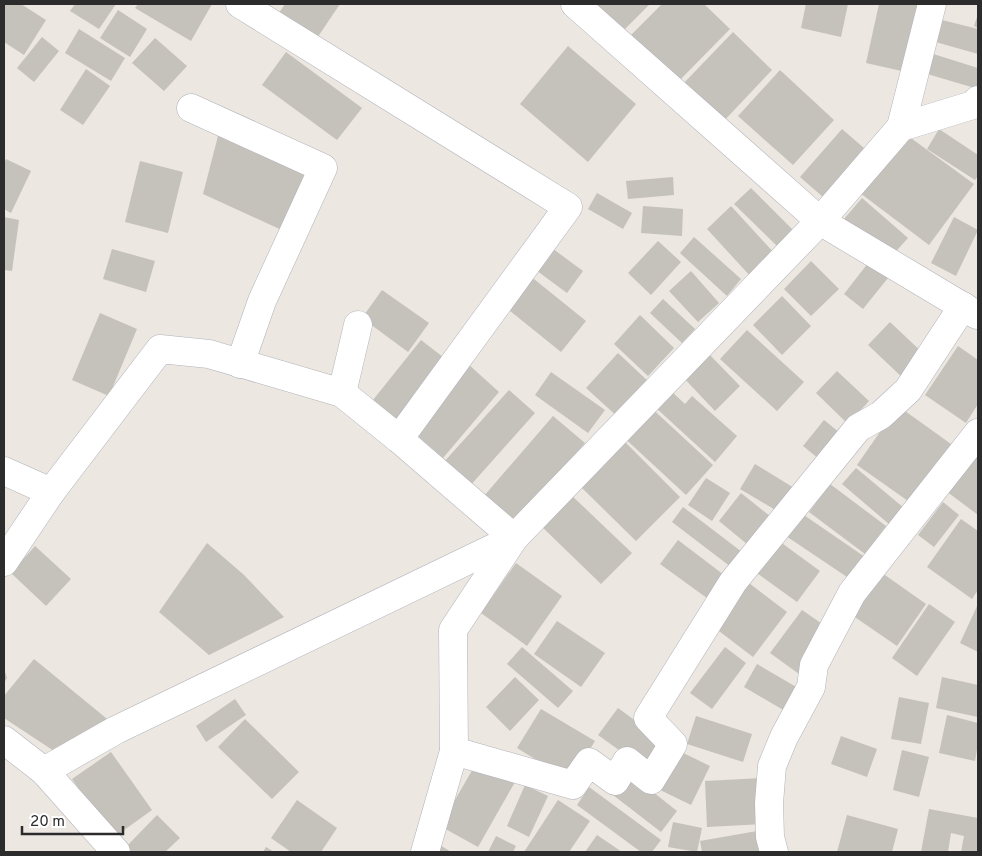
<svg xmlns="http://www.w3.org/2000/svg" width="982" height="856" font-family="Overpass,sans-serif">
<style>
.building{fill:#c5c1bb}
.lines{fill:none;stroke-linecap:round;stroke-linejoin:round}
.minor-casing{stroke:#b1b2bb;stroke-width:29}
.minor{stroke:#fff;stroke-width:28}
</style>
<rect width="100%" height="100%" fill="#ece7e0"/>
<g class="building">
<polygon points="4,4 21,4 46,20 24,55 4,42"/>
<polygon points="75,4 116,4 99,29 70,11"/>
<polygon points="138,4 212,4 191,41 135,8"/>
<polygon points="285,4 340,4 313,44 275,19"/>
<polygon points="583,4 650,4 617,37"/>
<polygon points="662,4 704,4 730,29 674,86 627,39"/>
<polygon points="806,4 848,4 841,37 801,28"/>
<polygon points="879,4 922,4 906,72 866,63"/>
<polygon points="118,10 147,29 130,57 100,38"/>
<polygon points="978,14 978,28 974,26"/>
<polygon points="938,19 978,29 978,54 932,41"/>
<polygon points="79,29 125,58 111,81 65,53"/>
<polygon points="733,32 772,70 721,124 681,86"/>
<polygon points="42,37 59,51 34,82 17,68"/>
<polygon points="155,38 187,66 164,91 132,63"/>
<polygon points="568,46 636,104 588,162 520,104"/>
<polygon points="286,52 362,108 337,140 262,85"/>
<polygon points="930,53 978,68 978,89 924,73"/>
<polygon points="86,69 110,86 83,125 60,110"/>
<polygon points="780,70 834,120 793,165 738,116"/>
<polygon points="842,129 872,155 831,204 800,177"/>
<polygon points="939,129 978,155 978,176 975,180 927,149"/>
<polygon points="219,132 311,172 286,232 203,194"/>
<polygon points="904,133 974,184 929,245 860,193"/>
<polygon points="6,159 31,171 11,213 4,209 4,164"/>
<polygon points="140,161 183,172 168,233 125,222"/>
<polygon points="673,177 674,195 628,199 626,181"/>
<polygon points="751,188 794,231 778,247 734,204"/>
<polygon points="597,193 632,213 623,229 588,209"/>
<polygon points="862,198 908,238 889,259 844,219"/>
<polygon points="643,206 683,209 682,236 641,233"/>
<polygon points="731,206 776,255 752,278 707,229"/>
<polygon points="4,217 19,220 12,271 4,270"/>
<polygon points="954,217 978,230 956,276 931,263"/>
<polygon points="694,237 741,279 727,296 680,253"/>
<polygon points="658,241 681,262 651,295 628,273"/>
<polygon points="545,243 583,271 567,293 529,265"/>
<polygon points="112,249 155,261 146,292 103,279"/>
<polygon points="872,258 892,273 863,309 844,294"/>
<polygon points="811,261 839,289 811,316 784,289"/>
<polygon points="691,271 719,303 698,322 669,291"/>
<polygon points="529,275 586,321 561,352 504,306"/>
<polygon points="382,290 429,323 408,352 362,318"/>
<polygon points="782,296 811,326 782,355 753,325"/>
<polygon points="663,299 695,329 682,343 650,313"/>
<polygon points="100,313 137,329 109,396 72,380"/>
<polygon points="640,315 674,348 648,376 614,344"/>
<polygon points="890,322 926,356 904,379 868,345"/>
<polygon points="747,330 804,382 777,411 720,359"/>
<polygon points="421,340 452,364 404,425 373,400"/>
<polygon points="958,346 978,360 978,404 966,423 925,395"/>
<polygon points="706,351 740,386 715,411 681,375"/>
<polygon points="618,353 651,384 619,418 586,388"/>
<polygon points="468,364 499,392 443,458 411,430"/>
<polygon points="837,371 869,401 848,424 816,393"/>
<polygon points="551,372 605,410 588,433 535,395"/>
<polygon points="509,390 535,413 469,487 443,463"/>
<polygon points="670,390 685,404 692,396 737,436 715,462 655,407"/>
<polygon points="646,403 713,465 686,495 619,433"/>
<polygon points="898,406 958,449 918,508 857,465"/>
<polygon points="553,416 585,443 515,524 484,496"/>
<polygon points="824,420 845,437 824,463 803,446"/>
<polygon points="623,440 680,497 636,541 578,484"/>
<polygon points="978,448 978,515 946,491"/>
<polygon points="755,464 799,491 784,515 740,489"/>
<polygon points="856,468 910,513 896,530 842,484"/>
<polygon points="706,478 730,493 712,521 688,505"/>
<polygon points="830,484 886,526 865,554 809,512"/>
<polygon points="568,492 632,553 601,584 538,523"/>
<polygon points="741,493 776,521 753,549 719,521"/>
<polygon points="943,502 959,515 934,547 918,535"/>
<polygon points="683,507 742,552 731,567 672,522"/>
<polygon points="798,511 865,557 850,579 783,534"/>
<polygon points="961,519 978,531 978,590 972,599 927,567"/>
<polygon points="772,536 820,571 797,602 750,568"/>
<polygon points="678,540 728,578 711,601 660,564"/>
<polygon points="207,543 244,575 284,617 209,655 159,612"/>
<polygon points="35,546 71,579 46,606 11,573"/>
<polygon points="516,563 562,596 527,646 481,613"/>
<polygon points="875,568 926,604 897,646 846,611"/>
<polygon points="749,583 787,612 753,657 715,628"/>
<polygon points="929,604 955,622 917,676 892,658"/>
<polygon points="978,604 978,652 960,643"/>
<polygon points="802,610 831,630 799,674 770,653"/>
<polygon points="557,621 605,653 581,687 534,654"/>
<polygon points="522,647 573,691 558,708 507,664"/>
<polygon points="725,647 746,663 712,709 690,693"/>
<polygon points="34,659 112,723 57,753 4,718 4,696"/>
<polygon points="757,664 798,688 785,711 744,687"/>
<polygon points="4,669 7,678 4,683"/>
<polygon points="515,677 539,700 510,731 486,707"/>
<polygon points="942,677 978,685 978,717 936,708"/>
<polygon points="899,697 929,703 921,744 891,739"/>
<polygon points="235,699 246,715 206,742 196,726"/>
<polygon points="618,708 667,744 648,771 598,735"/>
<polygon points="541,709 595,741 571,781 517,748"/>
<polygon points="947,715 978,723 978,744 975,761 939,753"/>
<polygon points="696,716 752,734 743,762 687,744"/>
<polygon points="245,719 299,772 272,799 218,747"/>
<polygon points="841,736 877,749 867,777 831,764"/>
<polygon points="673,748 710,766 691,805 654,787"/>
<polygon points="902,750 929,757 919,797 893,790"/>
<polygon points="111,752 152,810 113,838 72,779"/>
<polygon points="478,760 515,782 478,847 440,826"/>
<polygon points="629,773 677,811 661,832 613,795"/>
<polygon points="762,778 764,824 707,827 705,781"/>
<polygon points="525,785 548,796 529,837 507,826"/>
<polygon points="589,787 661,840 652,852 641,852 577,805"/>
<polygon points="297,800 337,828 321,852 291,852 271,838"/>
<polygon points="558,800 590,821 569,852 524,852"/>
<polygon points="929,809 978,818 978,852 961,852 964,836 951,833 948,852 921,852"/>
<polygon points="157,815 180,838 165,852 132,852 126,847"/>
<polygon points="847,815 898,829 892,852 837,852"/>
<polygon points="673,822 702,828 697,852 668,847"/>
<polygon points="763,830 768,852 702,852 700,841"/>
<polygon points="597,835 622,852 585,852"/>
<polygon points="496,836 516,846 513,852 488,852"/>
<polygon points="440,845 451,852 436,852"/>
<polygon points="266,847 274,852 263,852"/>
</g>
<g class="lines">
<g class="minor-casing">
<g id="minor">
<polyline points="240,4 568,207 399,439"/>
<polyline points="575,4 820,221 977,315"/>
<polyline points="191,108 323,168 262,301 240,364"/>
<polyline points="901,127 932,4"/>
<polyline points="342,393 358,325"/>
<polyline points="4,471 51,492"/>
<polyline points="4,562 51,492 160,349 209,354 342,393 399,439 514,538 453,630 454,751 425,852"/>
<polyline points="4,740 44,771 116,852"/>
<polyline points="454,751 573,785 589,762 615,781 627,761 651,780 673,744 648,718 733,582 858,428 881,415 908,390 963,306"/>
<polyline points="44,771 116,730 514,538 820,221 901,127 973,105 978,100"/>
<polyline points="774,852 770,837 769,803 772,766 784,737 811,687 814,665 852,593 978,433"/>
</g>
</g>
<use href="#minor" class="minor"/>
</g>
<rect width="982" height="856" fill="none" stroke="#2c2c2c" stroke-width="10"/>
<path d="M22 826v8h101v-8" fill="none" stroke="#2c2c2c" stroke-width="2.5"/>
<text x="30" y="826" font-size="15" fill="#2c2c2c" stroke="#ffffff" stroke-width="4" paint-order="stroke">20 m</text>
</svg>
